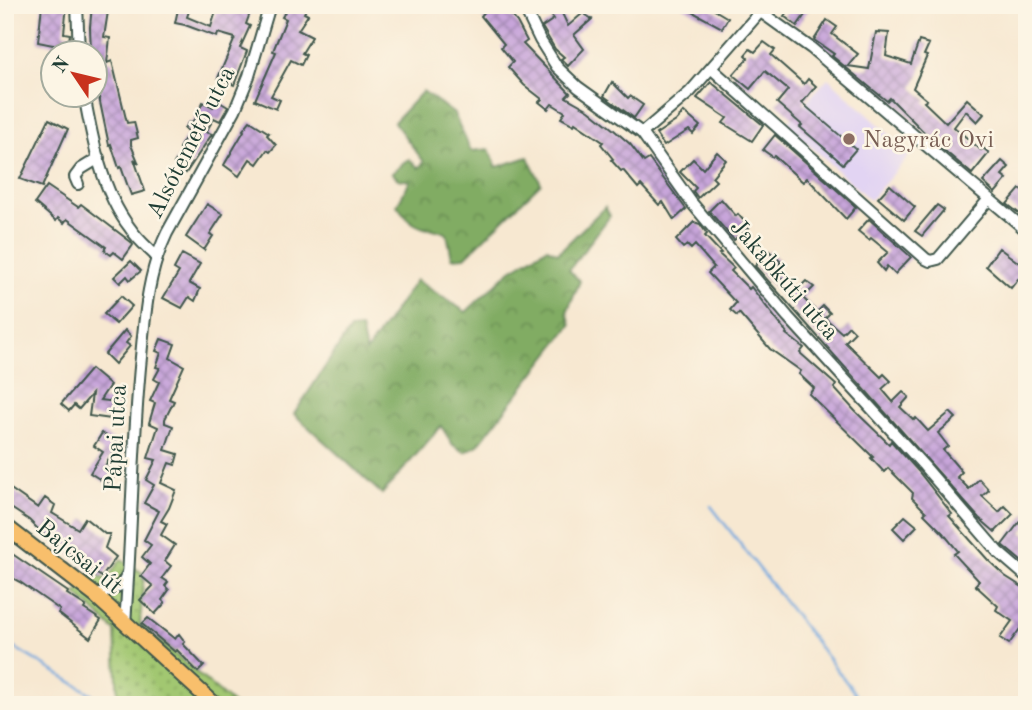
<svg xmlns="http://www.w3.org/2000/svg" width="1032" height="710" font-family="'Old Standard TT',serif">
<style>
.built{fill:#e2d4f3}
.grass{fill:url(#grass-dots);stroke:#608252;stroke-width:2}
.forest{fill:url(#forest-crowns);stroke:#50744c;stroke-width:2}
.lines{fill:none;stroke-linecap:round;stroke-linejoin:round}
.stream{stroke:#6fa7de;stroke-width:2.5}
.building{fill:url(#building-cross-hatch)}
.minor-casing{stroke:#3f574c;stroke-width:14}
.major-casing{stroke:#3f574c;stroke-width:18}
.minor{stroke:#fff;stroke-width:10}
.major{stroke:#f8bf6c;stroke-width:14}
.education-dot{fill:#8d6e63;stroke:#fcf5e5;stroke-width:2.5}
.labels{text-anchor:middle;stroke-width:5;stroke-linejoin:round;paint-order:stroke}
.education-label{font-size:24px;fill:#785e54;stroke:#fcf5e5;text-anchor:start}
.street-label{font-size:24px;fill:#1f3d34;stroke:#fcf5e5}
</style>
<defs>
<pattern id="grass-dots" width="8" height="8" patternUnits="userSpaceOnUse" patternTransform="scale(1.75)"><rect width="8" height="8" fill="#a2c771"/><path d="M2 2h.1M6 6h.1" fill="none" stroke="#83a35e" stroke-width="1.8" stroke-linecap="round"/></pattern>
<pattern id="forest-crowns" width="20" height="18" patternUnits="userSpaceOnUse" patternTransform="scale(1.75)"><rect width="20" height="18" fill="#81ac63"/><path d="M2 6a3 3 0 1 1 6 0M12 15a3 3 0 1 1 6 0" fill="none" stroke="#698d52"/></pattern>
<pattern id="building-cross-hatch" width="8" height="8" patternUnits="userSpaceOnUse" patternTransform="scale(1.75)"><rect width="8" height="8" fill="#c8a5da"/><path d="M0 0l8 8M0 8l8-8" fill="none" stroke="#a288b2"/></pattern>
</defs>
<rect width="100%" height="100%" fill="#fcf5e5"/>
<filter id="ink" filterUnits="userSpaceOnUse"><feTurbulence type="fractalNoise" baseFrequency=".0143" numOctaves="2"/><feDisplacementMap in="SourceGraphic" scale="14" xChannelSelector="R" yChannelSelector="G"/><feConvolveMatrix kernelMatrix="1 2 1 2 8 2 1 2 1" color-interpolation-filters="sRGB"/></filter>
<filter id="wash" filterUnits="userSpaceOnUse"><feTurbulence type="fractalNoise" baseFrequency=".00686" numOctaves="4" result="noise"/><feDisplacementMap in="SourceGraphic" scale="28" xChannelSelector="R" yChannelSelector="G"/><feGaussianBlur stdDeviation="1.57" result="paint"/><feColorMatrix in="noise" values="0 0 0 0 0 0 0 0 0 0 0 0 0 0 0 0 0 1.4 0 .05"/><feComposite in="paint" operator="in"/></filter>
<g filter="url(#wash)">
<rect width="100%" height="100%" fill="#f7e8d1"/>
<polygon class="built" points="828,78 911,154 870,200 786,124"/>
<polygon class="grass" points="121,559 144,574 140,624 234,705 118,705 115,631 76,594 94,572 106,580"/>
<g class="forest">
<path d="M423,91l31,23 17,37 18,-2 8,18 31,-10 13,26 -76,74 -13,1 -5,-24c-8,-5 -14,-4 -23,-6 -14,-4 -19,-12 -27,-23l13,-24 -12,-2 -6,-6 17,-14 10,9 5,-6 -30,-40z"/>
<polygon points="605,207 610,216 569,270 580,281 567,312 571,325 478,445 465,452 453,445 441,426 382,494 294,414 350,329 361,328 366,352 416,280 466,312 511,270 547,248 558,253"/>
</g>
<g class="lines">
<g class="stream">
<polyline points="711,506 864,705"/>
<polyline points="5,642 110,705"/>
</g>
</g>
<g id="blocks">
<g class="building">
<polygon points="42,5 67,5 64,33 70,34 68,48 38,42"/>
<polygon points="92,5 109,5 104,37 110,38 107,63 112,61 127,123 134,122 138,138 131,140 131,145 139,164 134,159 145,191 131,195 121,167 119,168 111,144 109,145 96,83 94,52 91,52 90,27"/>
<polygon points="179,5 191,5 187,17 211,27 218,5 253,5 246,24 250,26 240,48 247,51 234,85 218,78 235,38 218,33 217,37 185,25 175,23"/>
<polygon points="289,5 308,5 304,13 308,15 298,30 312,37 302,53 306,55 301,65 291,60 271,96 280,100 276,109 255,100 276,52 273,51 286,19 282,17"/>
<polygon points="490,5 503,5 517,22 527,41 523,44 570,93 566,97 589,110 614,130 630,144 644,162 649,159 686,209 674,220 663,202 659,205 641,185 638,188 623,170 621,171 611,160 613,159 601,144 603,142 575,123 574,125 561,118 565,112 552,104 548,109 539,102 542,99 524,85 508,67 513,62 501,47 504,44 481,16"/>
<polygon points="543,5 558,5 568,26 583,13 592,19 574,35 584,49 568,66 561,59 564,57 555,49 542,27 554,19"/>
<polygon points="680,5 706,5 728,18 722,28"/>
<polygon points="792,5 812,5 797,26 784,16"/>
<polygon points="827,20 837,27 832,34 858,54 848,66 869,69 876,32 889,33 886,56 911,64 919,41 929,44 924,55 927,56 913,88 927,100 924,102 946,123 967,99 984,114 977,122 966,111 954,127 981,150 983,148 989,153 972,174 932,140 890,98 887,101 872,89 832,56 834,54 814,40"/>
<polygon points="764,42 775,50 771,55 804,84 808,79 816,86 802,103 856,149 843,164 800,127 802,125 777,103 788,90 765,71 750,89 733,75 748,58 745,55 750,49 755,52"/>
<polygon points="612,82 628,98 630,96 643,105 634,118 604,96"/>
<polygon points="711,82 763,125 752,141 723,123 727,118 697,98"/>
<polygon points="216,100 228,107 220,121 214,118 206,132 212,134 186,173 174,163 183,151 179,148 189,132 184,128 189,122 192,124 203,102 213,107"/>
<polygon points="684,112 700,126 693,134 689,130 664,146 656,134 676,121"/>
<polygon points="49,119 68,129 42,187 20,179"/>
<polygon points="250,121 269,133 267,135 276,145 270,152 267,150 257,164 250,159 239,176 224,165 244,131 243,130"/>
<polygon points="775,135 856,207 846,219 807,178 803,182 774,156 773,157 763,150"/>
<polygon points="717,152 726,160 712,177 716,181 698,198 693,191 696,188 680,172 693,159 703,169"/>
<polygon points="1002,161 1009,167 1002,175 1007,179 995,193 983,182"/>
<polygon points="890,185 915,207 904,220 878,198"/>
<polygon points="47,186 78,207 81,204 131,242 133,245 123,259 114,252 111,255 104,250 106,247 67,219 64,223 58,218 56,221 35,203"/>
<polygon points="1020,189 1027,194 1027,206 1020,214 1007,204"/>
<polygon points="721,199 736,216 738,214 749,227 734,240 709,211"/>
<polygon points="207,204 223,214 210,234 213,236 204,250 186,237"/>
<polygon points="937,205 944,210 922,236 915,231"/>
<polygon points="869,219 911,257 895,274 887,266 884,271 877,263 888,252 871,238 869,240 858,231"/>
<polygon points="694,222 700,224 707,234 705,236 721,253 719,254 734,268 731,271 749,289 751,287 787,333 786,334 804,348 800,353 836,385 834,388 855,411 889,444 891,441 918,471 952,514 949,516 988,560 1005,576 1027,590 1027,619 1009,644 1000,638 1012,621 996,610 998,606 975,585 979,581 954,554 958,551 943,533 924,514 926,512 912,498 913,493 888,468 884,472 871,458 873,457 809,394 814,388 799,374 801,371 770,349 739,313 737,316 730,310 736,303 708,273 714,267 695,245 691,249 687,245 683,248 676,240"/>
<polygon points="999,248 1019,263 1022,260 1027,263 1027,279 1023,283 1018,279 1011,288 986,266"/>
<polygon points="769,251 781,262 774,270 795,292 806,281 814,287 803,298 817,312 823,306 830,313 825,318 842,333 849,326 855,332 845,342 881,377 884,374 891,381 882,389 893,402 903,392 909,397 900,407 914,420 916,418 928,431 950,412 956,418 938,433 948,446 943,450 962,472 957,477 969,489 979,479 989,490 982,496 999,512 1005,506 1013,514 995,532 979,518 755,266"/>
<polygon points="182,254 200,264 189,283 200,289 195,301 189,297 182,308 163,298 179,272 174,269"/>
<polygon points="131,261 141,271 130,280 127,276 120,283 114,277"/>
<polygon points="121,296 132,306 116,324 104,314"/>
<polygon points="125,330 131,336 126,343 130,346 115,364 105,354"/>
<polygon points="161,339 175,344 170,358 184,366 169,399 174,401 165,419 165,423 173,426 165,450 178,454 175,465 169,463 161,483 176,490 169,508 161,521 167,524 161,535 175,545 165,561 171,566 162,578 168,582 165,586 169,590 162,600 165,603 155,614 140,600 153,586 141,576 150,564 142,557 151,545 144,540 159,511 144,503 154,485 146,480 156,460 148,458 158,427 149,423 155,403 150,401 159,382 154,379 160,368 156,367 161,353 156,351"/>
<polygon points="91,369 110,385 100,400 116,402 116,407 120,408 119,420 89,416 92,394 79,409 74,405 69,411 61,404"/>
<polygon points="102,433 119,444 106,464 117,471 109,485 90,473 103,452 94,446"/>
<polygon points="5,485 38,508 45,498 55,505 52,513 78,529 85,518 105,534 110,534 105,548 116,557 102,577 83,566 84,564 64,550 65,548 46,537 29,520 5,504"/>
<polygon points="1027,512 1027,526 1022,532 1027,536 1027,566 1002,545"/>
<polygon points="905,516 917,526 904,539 893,528"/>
<polygon points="5,549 68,592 67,594 86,606 84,609 101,620 90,638 58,613 60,610 20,582 5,574"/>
<polygon points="148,618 175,639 179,634 185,642 183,644 204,666 198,672 177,650 175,652 142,624"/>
</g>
</g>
</g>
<g filter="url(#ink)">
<use href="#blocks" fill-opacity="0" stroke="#3f574c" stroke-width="2"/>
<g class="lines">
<g class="minor-casing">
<g id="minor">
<polyline points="77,5 79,52"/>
<polyline points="523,5 540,40 557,67 578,87 642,133 691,202 788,317 924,466 998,552 1027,577"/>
<polyline points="751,5 811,48 1027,231"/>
<polyline points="712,69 926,259 930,261 938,259 989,199"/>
<path d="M84,94c8,44 18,98 46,134 7,11 17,19 26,28"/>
<polyline points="642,133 690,92 760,12"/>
<polyline points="78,184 75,177 81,169 99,158"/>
<polyline points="96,596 121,585 128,573"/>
<path d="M125,623c7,-88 7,-177 16,-266 4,-43 7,-85 26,-124l68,-123 14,-34 21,-71"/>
</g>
</g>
<g class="major-casing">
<polyline id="major" points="5,526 96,596 215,705"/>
</g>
<use href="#minor" class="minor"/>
<use href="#major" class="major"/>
</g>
</g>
<circle class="education-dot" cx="849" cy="139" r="7"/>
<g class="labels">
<g class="education-label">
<text x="863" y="147">Nagyrác Ovi</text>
</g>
<g class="street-label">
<text transform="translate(190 142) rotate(-63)" y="8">Alsótemető utca</text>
<text transform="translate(785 279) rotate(49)" y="8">Jakabkúti utca</text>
<text transform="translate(115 438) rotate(-87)" y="8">Pápai utca</text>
<text transform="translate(80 556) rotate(39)" y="8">Bajcsai út</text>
</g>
</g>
<rect width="1032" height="710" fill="none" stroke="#fcf5e5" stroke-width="28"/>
<g transform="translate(74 74) rotate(305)"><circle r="33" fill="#fcf5e5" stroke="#a4ab9e" stroke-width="2"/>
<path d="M0-5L12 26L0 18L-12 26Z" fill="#c8321e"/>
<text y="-10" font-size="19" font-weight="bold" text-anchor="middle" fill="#1f3d34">N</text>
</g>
</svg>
